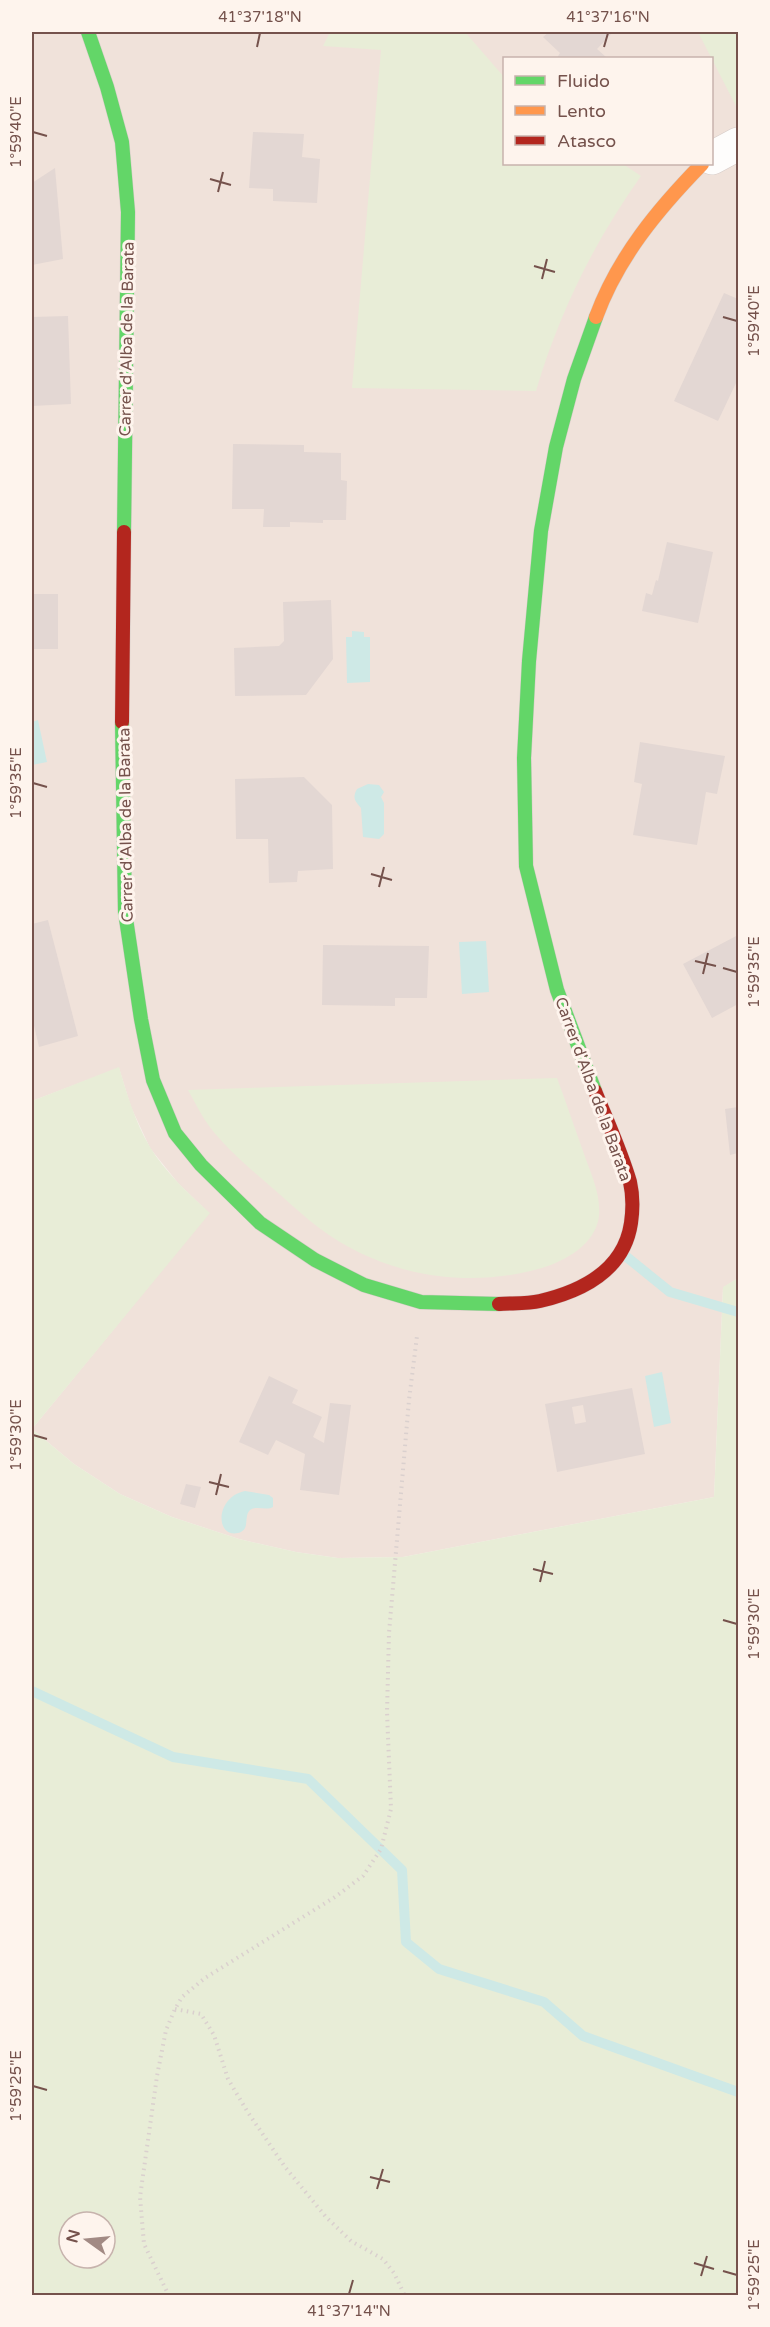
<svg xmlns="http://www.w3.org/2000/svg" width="770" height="2327" font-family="'Varela Round',sans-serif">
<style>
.residential{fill:#f0e2da;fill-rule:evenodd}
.green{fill:#e8edd7;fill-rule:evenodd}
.water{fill:#cee9e6}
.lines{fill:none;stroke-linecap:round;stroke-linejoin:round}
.stream{stroke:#cee9e6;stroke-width:10}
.building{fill:#e3d7d3;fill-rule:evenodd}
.street-casing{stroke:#d6ccc8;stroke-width:34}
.fast-casing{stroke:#d6ccc8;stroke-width:15}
.slow-casing{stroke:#d6ccc8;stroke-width:15}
.jam-casing{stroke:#d6ccc8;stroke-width:15}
.path{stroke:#dad0ce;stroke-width:4;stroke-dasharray:1.5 4.5;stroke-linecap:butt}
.street{stroke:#fefdfc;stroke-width:33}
.fast{stroke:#63d668;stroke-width:14}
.slow{stroke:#ff974d;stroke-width:14}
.jam{stroke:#b3261e;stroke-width:14}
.ticks{fill:none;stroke:#75524c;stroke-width:2}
.labels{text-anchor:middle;stroke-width:6;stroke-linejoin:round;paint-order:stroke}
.street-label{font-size:16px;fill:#75524c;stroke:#fef4ed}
.neatline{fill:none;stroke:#75524c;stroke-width:2}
.ticks-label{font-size:15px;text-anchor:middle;fill:#75524c}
</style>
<rect width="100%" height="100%" fill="#f7f1ec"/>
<path class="residential" d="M32,32h706v1246l-15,10 -9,209 -311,60 -65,1 -42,-6 -57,-13 -67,-22 -52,-23 -46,-30 -42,-35 177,-216 -31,-30 -28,-35 -19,-41 -12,-39 -87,33zM505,58h207v106h-207z"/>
<g class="green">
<path d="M330,32h135l39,45 1,87h118l18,12c-47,66 -82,137 -105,215l-184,-3 29,-338 -58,-4z"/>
<polygon points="698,32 738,32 738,110"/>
<path d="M119,1067c8,27 16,55 31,80 15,25 38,46 60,66l-178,216v-328z"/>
<path d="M557,1078c9,24 17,48 26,73 7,21 18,42 16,65 -3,28 -34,45 -57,52 -72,21 -151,9 -213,-33 -19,-13 -35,-28 -52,-43 -24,-21 -49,-41 -68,-66 -8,-11 -14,-24 -21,-36z"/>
<path d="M738,1278v1017h-706v-866l42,35 46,30 52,23 67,22 57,13 42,6 65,-1 311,-60 9,-210zM69,2222h36v36h-36z"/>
</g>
<g class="water">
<polygon points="352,631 364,632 364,637 370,637 370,682 347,683 346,637 352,637"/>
<polygon points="38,720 47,762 32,765 32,722"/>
<path d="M368,784l11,1 5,7 -3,5 3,6v31l-5,5 -16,-2 -2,-29c-6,-7 -9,-10 -4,-19z"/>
<polygon points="486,941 489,992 462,994 459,942"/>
<polygon points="662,1372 671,1423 654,1427 645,1376"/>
<path d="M245,1491l24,4 4,3v9c-7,4 -17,-2 -23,3 -7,7 1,20 -12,23 -23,5 -23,-36 7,-42z"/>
</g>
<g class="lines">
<g class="stream">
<polyline points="623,1254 670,1292 738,1312"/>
<polyline points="32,1691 173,1757 308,1779 402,1870 406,1942 439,1969 544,2002 583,2036 738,2092"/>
</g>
</g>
<g class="building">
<polygon points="549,32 613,32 597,49 607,58 557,58 560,53 543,37"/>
<polygon points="253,132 304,134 302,157 320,159 317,203 273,201 273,189 249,188"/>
<polygon points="55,168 63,259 32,265 32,183"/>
<polygon points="724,293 738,299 738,384 736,383 718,421 674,401"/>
<polygon points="68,316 71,404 32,406 32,317"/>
<polygon points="233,444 304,445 304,452 341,453 341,480 347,481 346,520 323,520 323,523 290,522 290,527 263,527 264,509 232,509"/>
<polygon points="667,542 713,552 698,623 642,611 646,593 652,595 656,580 658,581"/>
<rect x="32" y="594" width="26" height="55"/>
<polygon points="331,600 333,659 306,695 235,696 234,648 279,646 284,641 283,602"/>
<polygon points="640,742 725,756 717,794 706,792 697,845 633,835 642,784 634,782"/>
<polygon points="304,777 332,805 333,869 298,871 297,882 269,883 268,839 236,839 235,779"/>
<polygon points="48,920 78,1036 39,1047 32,1017 32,924"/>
<polygon points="738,935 738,1004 712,1018 683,964"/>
<polygon points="323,945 429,946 427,998 395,998 395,1006 322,1005"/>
<polygon points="738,1107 738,1153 730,1155 725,1109"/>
<polygon points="269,1376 298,1390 292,1403 322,1417 313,1437 324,1443 330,1403 351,1405 339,1495 300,1490 305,1454 276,1440 268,1455 239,1442"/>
<path d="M632,1388l13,66 -88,18 -12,-68zM583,1405l3,17 -11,2 -3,-17z"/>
<polygon points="186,1484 201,1487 195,1508 180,1504"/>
</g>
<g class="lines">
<g class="street-casing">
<polyline id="street" points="712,158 738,144"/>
</g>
<g class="fast-casing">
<g id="fast">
<polyline points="88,32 107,87 122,142 128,212 124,532"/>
<polyline points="122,722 125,912 141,1019 153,1080 175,1133 201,1165 260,1223 315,1260 364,1285 421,1302 499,1304"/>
<polyline points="595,1091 557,990 526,866 524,758 529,661 541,531 556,447 574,379 596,317"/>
</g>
</g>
<g class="slow-casing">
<path id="slow" d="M596,317c22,-60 62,-108 106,-153"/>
</g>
<g class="jam-casing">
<g id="jam">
<polyline points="122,722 124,532"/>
<path d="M499,1304c13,-1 28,0 41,-3 43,-10 84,-31 91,-78 2,-14 2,-28 -1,-41 -9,-31 -23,-61 -35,-91"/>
</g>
</g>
<g class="path">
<polyline points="175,2009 201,2014 214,2035 228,2079 247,2111 285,2167 326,2217 351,2241 383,2259 394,2273 405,2296"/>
<polyline points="169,2296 144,2244 140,2197 157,2076 166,2030 175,2009 182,1997 205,1978 335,1897 363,1876 381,1849 391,1809 387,1712 389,1633 409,1400 417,1336"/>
</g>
<use href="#street" class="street"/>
<use href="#fast" class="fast"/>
<use href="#slow" class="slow"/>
<use href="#jam" class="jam"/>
</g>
<path class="ticks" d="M257,47l3,-14M604,47l4,-14M33,132l14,4M210,179l21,6M218,192l5,-20M534,266l21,6M542,279l5,-20M723,317l14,4M33,783l14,4M371,874l21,6M379,887l5,-20M695,961l21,5M723,968l14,4M703,974l5,-21M33,1435l14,4M209,1482l20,5M216,1495l5,-21M533,1569l20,5M540,1582l5,-21M723,1620l14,4M33,2086l14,4M370,2177l20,5M377,2189l6,-20M694,2263l20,6M723,2271l14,4M701,2276l6,-20M349,2294l4,-14"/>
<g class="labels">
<g class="street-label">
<text transform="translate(126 339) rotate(-89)" y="6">Carrer d'Alba de la Barata</text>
<text transform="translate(125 825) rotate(-91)" y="6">Carrer d'Alba de la Barata</text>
<text transform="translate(594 1089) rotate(70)" y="6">Carrer d'Alba de la Barata</text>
</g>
</g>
<rect width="770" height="2327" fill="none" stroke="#fef4ed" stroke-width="66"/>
<rect x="503" y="57" width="210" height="108" fill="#fef4ed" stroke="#c7b3ad" stroke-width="1.5"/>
<rect x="515" y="76" width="30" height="9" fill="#63d668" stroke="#c7b3ad" stroke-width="1.5"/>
<text x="557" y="87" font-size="18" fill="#75524c">Fluido</text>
<rect x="515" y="106" width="30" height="9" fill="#ff974d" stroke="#c7b3ad" stroke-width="1.5"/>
<text x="557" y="117" font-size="18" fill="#75524c">Lento</text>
<rect x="515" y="136" width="30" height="9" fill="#b3261e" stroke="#c7b3ad" stroke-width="1.5"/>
<text x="557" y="147" font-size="18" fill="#75524c">Atasco</text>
<g transform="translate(87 2240) rotate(285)"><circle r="28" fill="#fef4ed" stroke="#c7b3ad" stroke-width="1.5"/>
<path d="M0-4.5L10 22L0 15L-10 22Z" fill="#a28a84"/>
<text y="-9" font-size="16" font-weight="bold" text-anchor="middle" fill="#75524c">N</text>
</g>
<rect x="33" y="33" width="704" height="2261" class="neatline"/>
<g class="ticks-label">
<text x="260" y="22">41°37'18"N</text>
<text x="608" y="22">41°37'16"N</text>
<text transform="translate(16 132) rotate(-90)" y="5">1°59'40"E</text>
<text transform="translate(754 321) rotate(-90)" y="5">1°59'40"E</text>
<text transform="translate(16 783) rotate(-90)" y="5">1°59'35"E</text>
<text transform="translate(754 972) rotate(-90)" y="5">1°59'35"E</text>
<text transform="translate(16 1435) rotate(-90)" y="5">1°59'30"E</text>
<text transform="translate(754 1624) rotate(-90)" y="5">1°59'30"E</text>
<text transform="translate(16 2086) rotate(-90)" y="5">1°59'25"E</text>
<text transform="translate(754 2275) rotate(-90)" y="5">1°59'25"E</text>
<text x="349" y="2316">41°37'14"N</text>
</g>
</svg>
